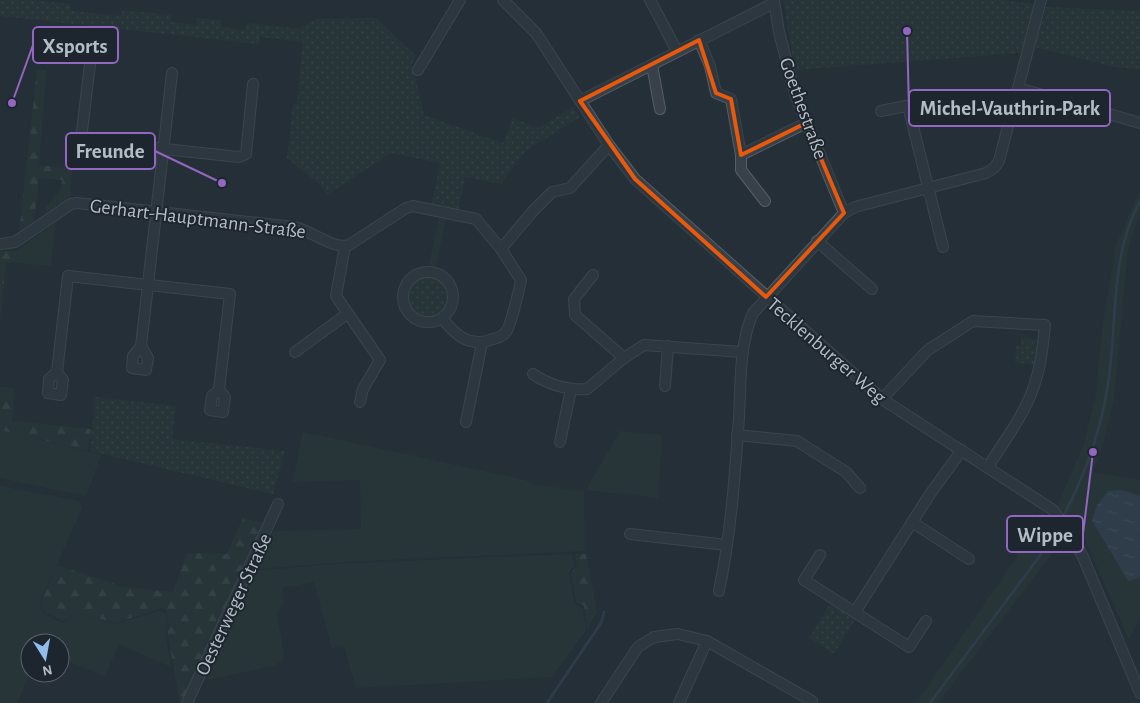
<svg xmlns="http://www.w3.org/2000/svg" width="1140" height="703" font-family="'Alegreya Sans',sans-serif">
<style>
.green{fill:#2a3d3b}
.forest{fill:url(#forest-firs)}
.park{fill:url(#park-dots)}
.water{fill:url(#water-ripples)}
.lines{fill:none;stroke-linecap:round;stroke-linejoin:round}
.stream{stroke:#3c4e60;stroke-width:2.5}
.minor-casing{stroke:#565f67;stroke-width:12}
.minor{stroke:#384149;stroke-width:10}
.marked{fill:none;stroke:#e8590c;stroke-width:4;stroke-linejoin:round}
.labels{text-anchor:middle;stroke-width:4;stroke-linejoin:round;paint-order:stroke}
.street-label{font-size:20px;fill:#b4bcc5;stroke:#1d262e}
.leader{fill:none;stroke:#9266c1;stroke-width:2}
.callout-dot{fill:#9266c1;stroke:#1d262e;stroke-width:2}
.callout{fill:#1d262e;stroke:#9266c1;stroke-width:2}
.callout-label{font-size:21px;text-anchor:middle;font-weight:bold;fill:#b4bcc5}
</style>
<defs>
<pattern id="forest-firs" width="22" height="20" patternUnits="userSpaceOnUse" patternTransform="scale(1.25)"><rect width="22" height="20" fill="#2a3d3b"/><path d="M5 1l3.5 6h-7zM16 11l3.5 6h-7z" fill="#465756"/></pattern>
<pattern id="park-dots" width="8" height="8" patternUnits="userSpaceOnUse" patternTransform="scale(1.25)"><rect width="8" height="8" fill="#2a3d3b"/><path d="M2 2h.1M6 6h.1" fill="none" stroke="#465756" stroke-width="1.8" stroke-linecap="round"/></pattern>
<pattern id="water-ripples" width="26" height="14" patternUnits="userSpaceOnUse" patternTransform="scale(1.25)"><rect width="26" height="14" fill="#3c4e60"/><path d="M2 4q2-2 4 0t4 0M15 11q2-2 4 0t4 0" fill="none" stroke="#566675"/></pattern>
</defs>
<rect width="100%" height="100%" fill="#252f38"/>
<g class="green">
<polygon points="1140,191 1140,215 1128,248 1114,399 1103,444 1093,472 1140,480 1140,496 1122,490 1092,521 1128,581 1140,578 1140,618 1129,640 1085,540 1058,505 1084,444 1096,395 1102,329 1116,245"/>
<polygon points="439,217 446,219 436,266 429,265"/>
<polygon points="55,223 51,266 19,263 16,251"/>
<polygon points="0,430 101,455 86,496 0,478"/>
<polygon points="620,431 662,435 658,498 586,490"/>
<polygon points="303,432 525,480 536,485 584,491 585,551 360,561 257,569 274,531 361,529 360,480 293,482"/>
<polygon points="0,486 79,501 82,508 40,602 43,613 62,623 78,613 116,624 159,611 166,613 166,637 171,667 119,644 105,676 60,658 60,643 30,643 30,671 17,703 0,703"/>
<polygon points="1042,510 1065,541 1059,544 938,703 916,703 1017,557 1015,542"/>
<polygon points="572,554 574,565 569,573 575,604 583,608 586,630 552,677 356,688 344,646 332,648 314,582 282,588 283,603 277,616 284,654 283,660 273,666 206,680 256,571 333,564"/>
</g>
<g class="forest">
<polygon points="37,70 46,71 39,165 72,169 70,197 47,212 45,208 61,189 62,180 39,178 34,221 19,232"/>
<polygon points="0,251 16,251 19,263 6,262 0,324"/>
<polygon points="0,387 15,388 12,421 91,429 88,451 0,430"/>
<polygon points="243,518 265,523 188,692 180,702 168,636 167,611 161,608 116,623 78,613 63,621 44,612 41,602 57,565 124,587 173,592 187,553 227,554"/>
<polygon points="575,554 586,554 597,612 587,629 584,606 576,602 571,573 577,565"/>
</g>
<g class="park">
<polygon points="0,0 36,0 71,4 71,11 121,16 122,10 172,15 171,22 196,25 197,18 221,20 221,27 246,30 247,23 301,29 302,27 318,19 376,18 416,56 412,64 424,115 503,143 513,118 538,128 573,107 580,117 526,151 501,184 465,177 458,210 432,205 440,163 391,153 327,195 320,185 287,158 293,104 297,104 303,42 260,37 259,44 0,16"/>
<polygon points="783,0 1002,0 1034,4 1021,53 795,70"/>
<polygon points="1046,7 1140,11 1140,69 1114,67 1035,47"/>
<circle cx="428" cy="296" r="21"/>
<polygon points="1021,338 1040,340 1036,364 1015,363 1016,346 1020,346"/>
<polygon points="95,397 176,406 172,439 285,451 273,494 90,451"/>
<polygon points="831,602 856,618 834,654 809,638"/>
</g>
<polygon class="water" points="1122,490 1140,496 1140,578 1128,581 1092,521 1097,505 1108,491"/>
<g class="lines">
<g class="stream">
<path d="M1063,517c22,-42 38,-86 45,-133 10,-62 1,-126 32,-183"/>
<polyline points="547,703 601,623 604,612"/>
<polyline points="930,703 1045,549 1059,524"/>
</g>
<g class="minor-casing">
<g id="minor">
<polyline points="503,0 536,33 609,145 635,179 882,399 1053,510 1070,532 1083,557 1140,693"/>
<polyline points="650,0 677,51"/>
<polyline points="774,0 779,32 795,94 844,213"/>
<polyline points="699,40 710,66 716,93 731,99 741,155 741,170 765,201"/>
<polyline points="90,64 82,131 83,137 90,141 239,157 246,154 253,84"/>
<polyline points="652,65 660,109"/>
<polyline points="418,70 460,0"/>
<polyline points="1018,88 1140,123"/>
<polyline points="580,101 774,3"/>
<polyline points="908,106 943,247"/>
<polyline points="881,111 931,101"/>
<polyline points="741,155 806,123"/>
<polyline points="817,241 872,289"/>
<path d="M0,244l15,-2 56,-38 6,-1 218,24c17,4 39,23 54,18l57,-37 7,-2 63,13 25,30 20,31c-1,7 -11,48 -15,52 -3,4 -8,6 -13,7 -23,9 -37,-3 -51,-21"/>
<polyline points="345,246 336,296 380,360 363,389 360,402"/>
<polyline points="501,249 533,211 552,192 570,188 609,145"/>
<circle cx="428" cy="297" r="25"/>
<polyline points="593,275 574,299 575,315 624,358"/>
<polyline points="141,346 133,356 132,368 146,370 148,358 141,346 172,73"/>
<polyline points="295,352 347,314"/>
<polyline points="57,372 49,379 48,393 61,395 63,380 57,372 68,276 230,294 219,390 225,397 223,412 210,410 212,396 219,390"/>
<path d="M533,374c14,10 36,17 54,15l37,-31 20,-13 98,7"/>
<polyline points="665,386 668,346"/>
<path d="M882,399l46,-49 45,-29 72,4c-2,20 -4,41 -11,61 -9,28 -30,55 -46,81"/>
<polyline points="466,422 482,343"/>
<polyline points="737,435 797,441 846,472 860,488"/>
<polyline points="560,442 571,389"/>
<polyline points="912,522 969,559"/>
<polyline points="630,534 727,545"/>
<polyline points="820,555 804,580 909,647 926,621"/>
<path d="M719,591c12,-57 16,-116 20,-174 2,-35 0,-72 14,-104l91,-100 11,-6 131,-34 8,-5 5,-7 42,-161"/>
<polyline points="855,612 930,494 962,450"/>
<polyline points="187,703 278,504"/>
<polyline points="601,703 638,647 654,637 678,634 707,641 812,701 811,703"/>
<polyline points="679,703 707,641"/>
</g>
</g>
<use href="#minor" class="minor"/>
</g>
<path d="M0 0H1140V703H0ZM699,40l17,53 15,6 10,56 65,-32 38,90 -78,84 -131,-118 -55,-78z" fill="#252f38" fill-opacity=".55" fill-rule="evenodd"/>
<path class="marked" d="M699,40l17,53 15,6 10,56 65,-32 38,90 -78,84 -131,-118 -55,-78z"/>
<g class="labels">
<g class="street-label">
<text transform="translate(804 108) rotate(70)" y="7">Goethestraße</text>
<text transform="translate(198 218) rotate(7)" y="7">Gerhart-Hauptmann-Straße</text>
<text transform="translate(827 350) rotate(41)" y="7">Tecklenburger Weg</text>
<text transform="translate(233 604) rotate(-65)" y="7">Oesterweger Straße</text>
</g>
</g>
<path class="leader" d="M12 103L33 45M907 31L909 108M222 183L155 151M1093 452L1083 534"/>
<g class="callout-dot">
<circle cx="12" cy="103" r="5"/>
<circle cx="907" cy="31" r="5"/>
<circle cx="222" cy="183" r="5"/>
<circle cx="1093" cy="452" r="5"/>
</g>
<g class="callout">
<rect x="33" y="27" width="85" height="36" rx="5"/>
<rect x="909" y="90" width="201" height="36" rx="5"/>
<rect x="66" y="133" width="89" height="36" rx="5"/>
<rect x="1007" y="516" width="76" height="36" rx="5"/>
</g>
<g class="callout-label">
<text x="75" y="53">Xsports</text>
<text x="1010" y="115">Michel-Vauthrin-Park</text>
<text x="110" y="158">Freunde</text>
<text x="1045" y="542">Wippe</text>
</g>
<g transform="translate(45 658) rotate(169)"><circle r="24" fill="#1d262e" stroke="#59626a"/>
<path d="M0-4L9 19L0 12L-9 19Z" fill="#92bdeb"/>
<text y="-8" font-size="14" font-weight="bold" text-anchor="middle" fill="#b4bcc5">N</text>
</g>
</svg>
